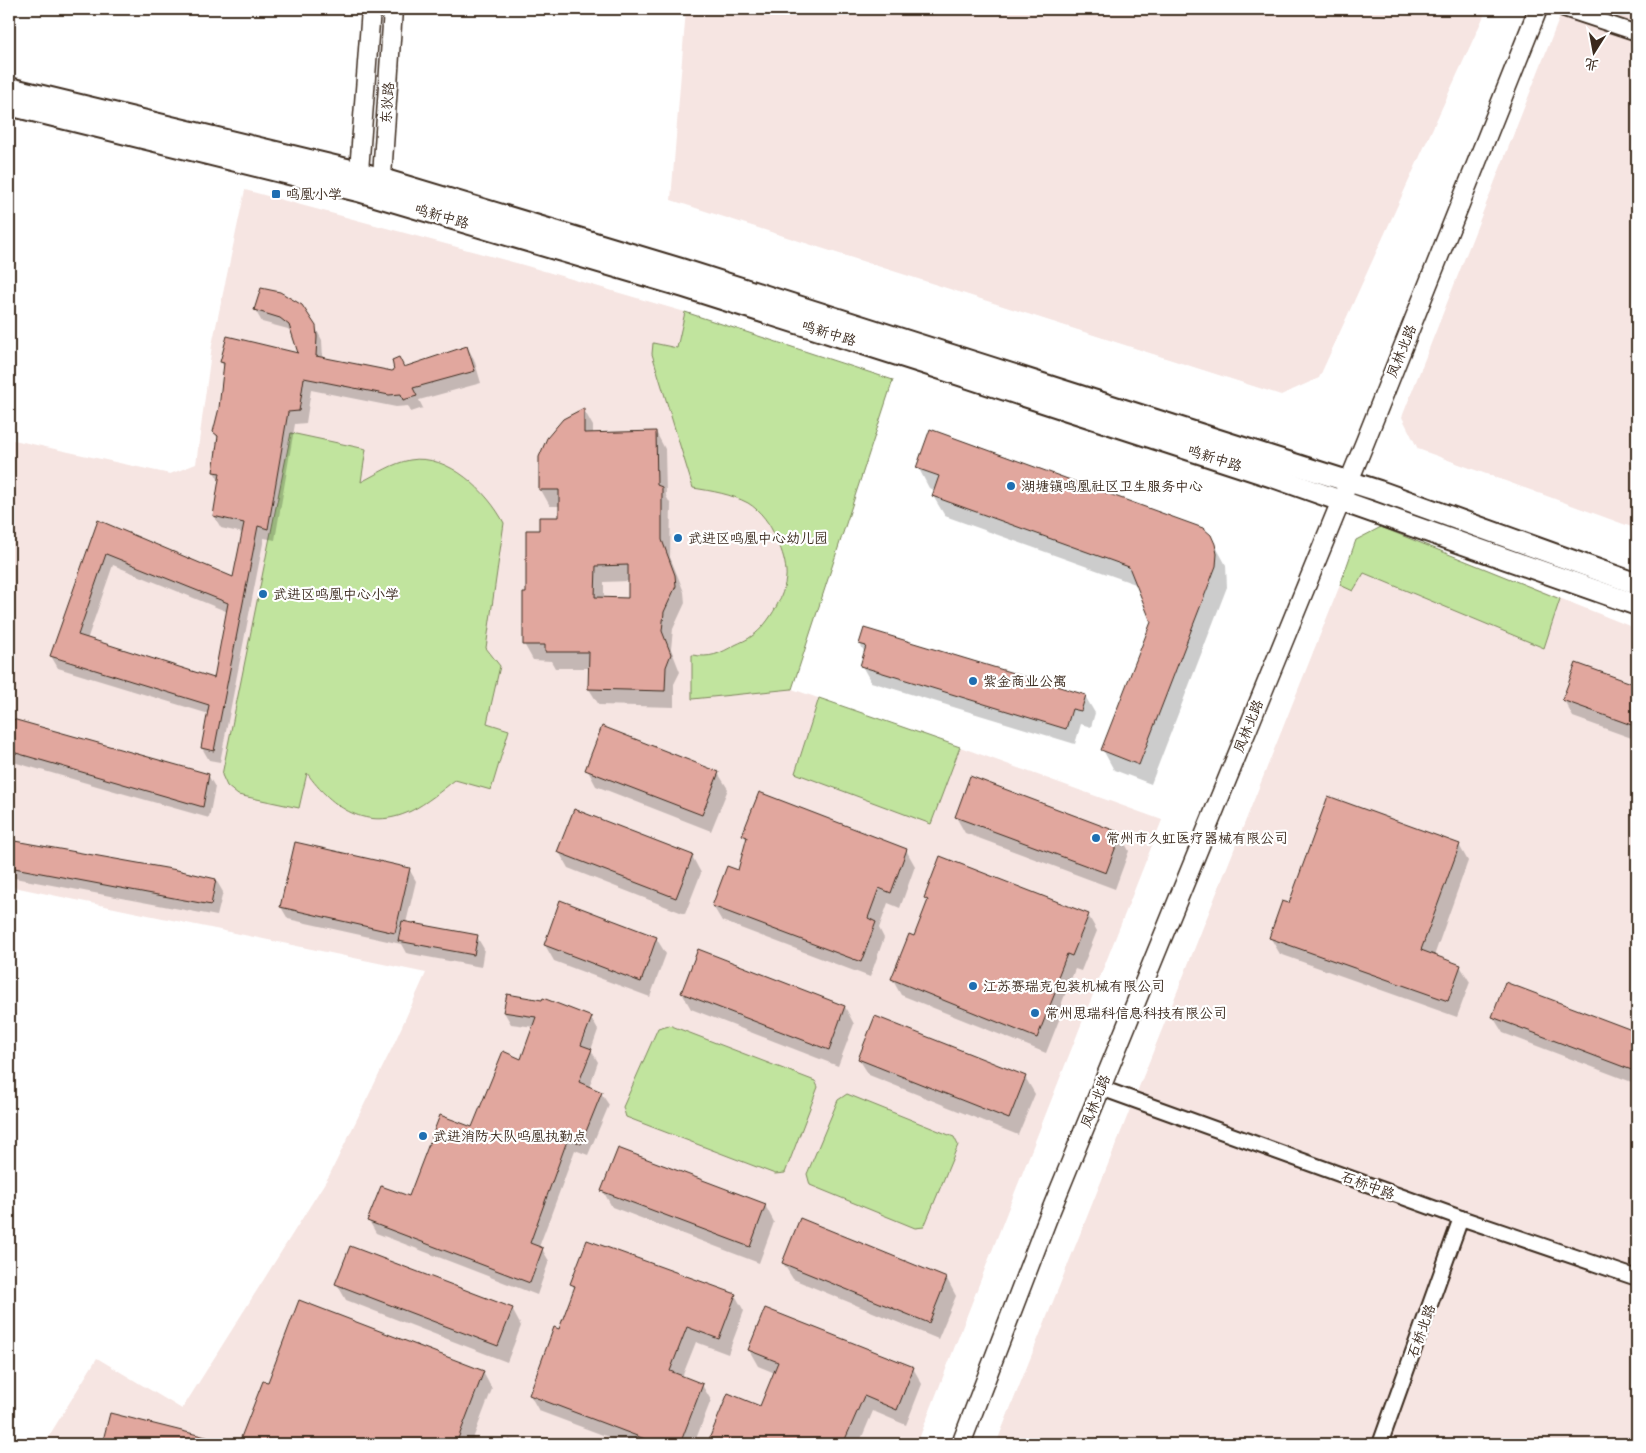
<svg xmlns="http://www.w3.org/2000/svg" width="1646" height="1453" font-family="Pangolin,'LXGW WenKai TC',sans-serif">
<style>
.built{fill:#f6e5e2}
.green{fill:#c1e49e;stroke:#7e875e}
.shadow{fill:#0003;fill-rule:evenodd}
.building{fill:#e1a79e;stroke:#3b2a1e;fill-rule:evenodd}
.lines{fill:none;stroke-linecap:round;stroke-linejoin:round}
.minor-casing{stroke:#3b2a1e;stroke-width:18}
.tertiary-casing{stroke:#3b2a1e;stroke-width:21}
.secondary-casing{stroke:#3b2a1e;stroke-width:24}
.minor{stroke:#fff;stroke-width:14}
.tertiary{stroke:#fff;stroke-width:18}
.secondary{stroke:#fff;stroke-width:20}
.poi-dot{fill:#1f6fb2;stroke:#fff;stroke-width:2}
.labels{text-anchor:middle;stroke-width:4.5;stroke-linejoin:round;paint-order:stroke}
.street-label{font-size:14px;fill:#3b2a1e;stroke:#fff}
.poi-label{font-size:14px;fill:#3b2a1e;stroke:#fff;text-anchor:start}
</style>
<rect width="100%" height="100%" fill="#fff"/>
<filter id="ink" filterUnits="userSpaceOnUse"><feTurbulence type="fractalNoise" baseFrequency=".02" numOctaves="2"/><feDisplacementMap in="SourceGraphic" scale="10" xChannelSelector="R" yChannelSelector="G"/><feConvolveMatrix kernelMatrix="1 2 1 2 8 2 1 2 1" color-interpolation-filters="sRGB"/></filter>
<g filter="url(#ink)">
<g class="built">
<polygon points="686,9 1487,9 1319,378 1281,395 671,200"/>
<polygon points="1563,9 1637,9 1637,529 1418,449 1402,417"/>
<polygon points="245,190 520,264 685,312 893,380 792,689 960,747 1162,820 1009,1207 917,1444 44,1444 97,1358 182,1409 329,1176 393,1046 426,973 9,886 9,439 170,474 196,464 212,345"/>
<polygon points="1381,527 1637,629 1637,1444 996,1444 1340,585 1356,540"/>
</g>
<g class="green">
<path d="M685,312l208,68 -101,309 -100,10v-44c19,3 27,-1 43,-10 6,-3 12,-5 17,-9 17,-11 36,-45 34,-65 -1,-12 -5,-23 -10,-33 -6,-14 -15,-27 -28,-35 -17,-9 -36,-12 -55,-15l-41,-134 1,-11 24,5z"/>
<path d="M291,433l75,16 -5,33c16,-8 32,-19 49,-22 38,-7 78,32 94,63l-18,125 14,18 -13,57 22,7 -18,60 -36,-10c-14,11 -28,23 -44,31 -44,21 -79,-3 -104,-38l-8,35 -61,-13 -11,-9 -5,-11z"/>
<polygon points="1381,527 1560,599 1544,648 1364,573 1353,591 1340,585 1356,540"/>
<polygon points="819,698 960,747 931,824 795,773"/>
<polygon points="669,1025 815,1081 818,1087 785,1173 775,1174 626,1117 623,1107 658,1028"/>
<polygon points="847,1094 954,1137 958,1145 924,1227 915,1228 810,1185 807,1174 838,1100"/>
</g>
<g class="shadow">
<path d="M255,310l60,17 7,13 1,18 69,14 75,-25 7,12 7,24 -62,17 4,8 -12,4 -3,-6 -12,1 -85,-17 -5,33 -11,1 -20,116 -11,-2 -44,224 -11,-2 -7,-12 7,-34 -151,-46 -7,-12 47,-134 136,57 9,-46 -22,-5 -7,-12 6,-34 -6,-10 5,-32 -5,-8 7,-24 4,-40 -4,-6 79,-7 -7,-21 -5,-5 -26,-7zM113,565l115,47 -13,67 -128,-39z"/>
<path d="M584,410l9,16v8l63,-2 9,17 1,47 5,9 -1,52 14,35 1,11 -12,26 -2,20 9,23 -6,12v23l-75,-2 -10,-16 1,-21h-35l-4,-7 -18,-1 -9,-16 3,-50 13,-62 20,-13v-13h-10l-9,-16zM629,581v18h-25v-17z"/>
<polygon points="918,467 1210,536 1226,565 1227,587 1151,784 1114,770 1103,750 1153,622 1138,585 945,516 933,496 935,490 929,488"/>
<polygon points="860,644 1085,696 1095,713 1091,727 1081,724 1075,744 871,682 862,666 865,653"/>
<polygon points="1577,664 1637,686 1637,740 1573,717 1564,700"/>
<polygon points="9,719 208,775 215,787 209,818 13,762 9,771"/>
<polygon points="587,769 718,773 728,789 711,831 596,786"/>
<polygon points="956,817 1120,834 1129,851 1115,889 965,833"/>
<polygon points="744,835 906,850 915,866 900,908 888,903 879,928 884,938 870,977 722,921 713,906 739,871 747,841"/>
<polygon points="9,841 177,871 216,880 223,892 217,916 9,877"/>
<polygon points="1459,845 1468,861 1434,956 1460,966 1470,982 1457,1017 1280,954 1270,937 1289,905"/>
<polygon points="559,852 692,856 701,873 685,914 568,868"/>
<polygon points="409,869 416,881 406,923 477,937 484,949 481,967 406,953 401,944 288,919 281,907"/>
<polygon points="925,898 1088,915 1097,931 1081,971 1075,969 1061,1005 1063,1010 1046,1053 901,995 892,979 914,937 928,903"/>
<polygon points="656,938 666,954 650,997 554,961 545,945"/>
<polygon points="698,951 845,1007 854,1024 838,1066 691,1009 682,993"/>
<polygon points="1506,984 1637,1034 1637,1084 1503,1033 1493,1017"/>
<polygon points="504,1012 591,1018 598,1030 591,1050 598,1062 589,1088 601,1093 609,1105 588,1155 575,1150 539,1247 542,1249 549,1261 537,1295 376,1233 369,1221 410,1198 472,1128 522,1060 534,1027 511,1024"/>
<polygon points="859,1059 1025,1077 1035,1094 1018,1135 869,1075"/>
<polygon points="603,1191 765,1205 774,1222 759,1263 612,1207"/>
<polygon points="801,1220 947,1279 956,1296 938,1339 793,1279 783,1263"/>
<polygon points="337,1284 512,1309 521,1326 507,1362 346,1300"/>
<polygon points="572,1284 735,1295 744,1311 728,1354 696,1342 682,1377 702,1385 711,1400 694,1444 627,1444 539,1411 530,1395 560,1330 575,1290"/>
<polygon points="749,1350 913,1368 922,1384 906,1425 873,1411 859,1444 709,1444 729,1395 760,1408 775,1373 758,1366"/>
<polygon points="483,1372 492,1389 471,1444 244,1444 242,1440"/>
<polygon points="110,1415 202,1437 206,1444 103,1444"/>
<polygon points="509,1439 522,1444 507,1444"/>
</g>
<g class="building">
<path d="M261,288l19,4 22,13 14,21 1,11 -1,19 76,15 2,-1 -2,-10 7,-3 5,10 63,-21 8,25 -62,17 4,8 -14,4 -2,-6 -12,1 -85,-17 -5,33 -11,1 -20,117 -10,-3 -44,225 -13,-3 8,-43 -159,-49 48,-136 135,57 11,-54 -31,-7 7,-43 -7,-1 5,-36 -5,-4 6,-24 5,-45 -4,-1 7,-26 71,17 -9,-28 -9,-7 -26,-8zM106,554l122,49 -14,75 -136,-43z"/>
<path d="M584,408v25l72,-2 1,54 5,2v53l13,35 1,11 -12,26 -2,19 9,23 -5,13 -1,24 -77,-2 1,-37h-44v-7h-22v-52h3v-63h13v-13h20v-27h-20v-33l8,-19 16,-19zM628,565v33l-33,-1 1,-31z"/>
<polygon points="930,429 1203,528 1211,535 1215,544 1217,554 1216,566 1139,765 1101,750 1151,622 1129,567 932,496 939,476 916,468"/>
<polygon points="864,628 1086,695 1081,711 1072,709 1066,729 860,666 866,646 859,644"/>
<polygon points="1576,663 1637,685 1637,727 1562,700"/>
<polygon points="9,718 209,774 203,807 9,751"/>
<polygon points="602,726 719,772 702,815 585,770"/>
<polygon points="970,776 1121,833 1106,873 955,817"/>
<polygon points="759,792 907,849 891,893 879,888 868,918 876,922 861,962 712,906 727,866 738,870 747,837 742,835"/>
<polygon points="1328,796 1460,844 1421,950 1461,965 1448,1001 1269,938 1282,901 1289,903"/>
<polygon points="574,809 693,855 676,898 557,852"/>
<polygon points="9,840 177,870 216,879 211,905 9,867"/>
<polygon points="295,842 410,868 395,933 280,907"/>
<polygon points="940,856 1089,914 1072,956 1067,954 1052,992 1055,993 1037,1038 891,979 909,934 914,936 928,900 924,898"/>
<polygon points="560,900 657,937 641,982 544,945"/>
<polygon points="402,921 478,935 474,955 398,941"/>
<polygon points="698,949 845,1006 829,1050 681,993"/>
<polygon points="1505,982 1637,1032 1637,1072 1492,1017"/>
<polygon points="507,994 542,1000 543,998 592,1017 581,1045 592,1049 579,1082 602,1092 581,1144 568,1138 530,1243 543,1248 530,1283 367,1221 381,1186 409,1196 440,1115 472,1127 503,1051 521,1059 536,1017 503,1012"/>
<polygon points="875,1016 1026,1076 1009,1119 858,1059"/>
<polygon points="618,1148 766,1204 750,1247 601,1191"/>
<polygon points="800,1218 947,1278 929,1323 782,1263"/>
<polygon points="587,1240 736,1294 719,1339 687,1327 670,1371 703,1384 680,1444 658,1444 529,1395 554,1327 559,1329 575,1286 570,1284"/>
<polygon points="350,1246 513,1308 498,1346 335,1284"/>
<polygon points="299,1300 484,1371 456,1444 251,1444 240,1440 263,1381 268,1382"/>
<polygon points="765,1308 914,1367 897,1410 864,1396 843,1444 707,1444 728,1393 760,1406 778,1362 748,1350"/>
<polygon points="110,1413 214,1439 213,1444 102,1444"/>
</g>
<g class="lines">
<g class="minor-casing">
<g id="minor">
<polyline points="1564,9 1637,33"/>
<polyline points="1101,1088 1461,1218 1637,1278"/>
<polyline points="1380,1444 1461,1218"/>
</g>
</g>
<g class="tertiary-casing">
<g id="tertiary">
<polyline points="358,185 371,9"/>
<polyline points="381,192 393,9"/>
<polyline points="961,1444 1047,1220 1365,442 1538,9"/>
</g>
</g>
<g class="secondary-casing">
<g id="secondary">
<polyline points="9,88 359,172 681,269 1379,491 1637,584"/>
<polyline points="9,105 358,191 684,287 923,363 1273,477 1637,605"/>
</g>
</g>
<use href="#minor" class="minor"/>
<use href="#tertiary" class="tertiary"/>
<use href="#secondary" class="secondary"/>
</g>
</g>
<g class="poi-dot">
<rect x="271" y="189" width="10" height="10" rx="2.5"/>
<circle cx="1011" cy="486" r="5"/>
<circle cx="678" cy="538" r="5"/>
<circle cx="263" cy="594" r="5"/>
<circle cx="973" cy="681" r="5"/>
<circle cx="1096" cy="838" r="5"/>
<circle cx="973" cy="986" r="5"/>
<circle cx="1035" cy="1013" r="5"/>
<circle cx="423" cy="1136" r="5"/>
</g>
<g class="labels">
<g class="street-label">
<text transform="translate(387 103) rotate(-86)" y="5">东狄路</text>
<text transform="translate(442 216) rotate(16)" y="5">鸣新中路</text>
<text transform="translate(829 333) rotate(17)" y="5">鸣新中路</text>
<text transform="translate(1401 351) rotate(-68)" y="5">凤林北路</text>
<text transform="translate(1215 458) rotate(18)" y="5">鸣新中路</text>
<text transform="translate(1248 726) rotate(-68)" y="5">凤林北路</text>
<text transform="translate(1095 1101) rotate(-68)" y="5">凤林北路</text>
<text transform="translate(1368 1185) rotate(20)" y="5">石桥中路</text>
<text transform="translate(1421 1331) rotate(-70)" y="5">石桥北路</text>
</g>
<g class="poi-label">
<text x="286" y="199">鸣凰小学</text>
<text x="1021" y="491">湖塘镇鸣凰社区卫生服务中心</text>
<text x="688" y="543">武进区鸣凰中心幼儿园</text>
<text x="273" y="599">武进区鸣凰中心小学</text>
<text x="983" y="686">紫金商业公寓</text>
<text x="1106" y="843">常州市久虹医疗器械有限公司</text>
<text x="983" y="991">江苏赛瑞克包装机械有限公司</text>
<text x="1045" y="1018">常州思瑞科信息科技有限公司</text>
<text x="433" y="1141">武进消防大队呜凰执勤点</text>
</g>
</g>
<rect width="1646" height="1453" fill="none" stroke="#fff" stroke-width="30"/>
<rect x="15" y="15" width="1616" height="1423" fill="none" stroke="#3b2a1e" stroke-width="2" filter="url(#ink)"/>
<g transform="translate(1594 52) rotate(191)" stroke="#ffffff" stroke-width="4" paint-order="stroke">
<path d="M0-4L9 19L0 12L-9 19Z" fill="#3b2a1e"/>
<text y="-8" font-size="14" font-weight="bold" text-anchor="middle" fill="#3b2a1e">北</text>
</g>
</svg>
